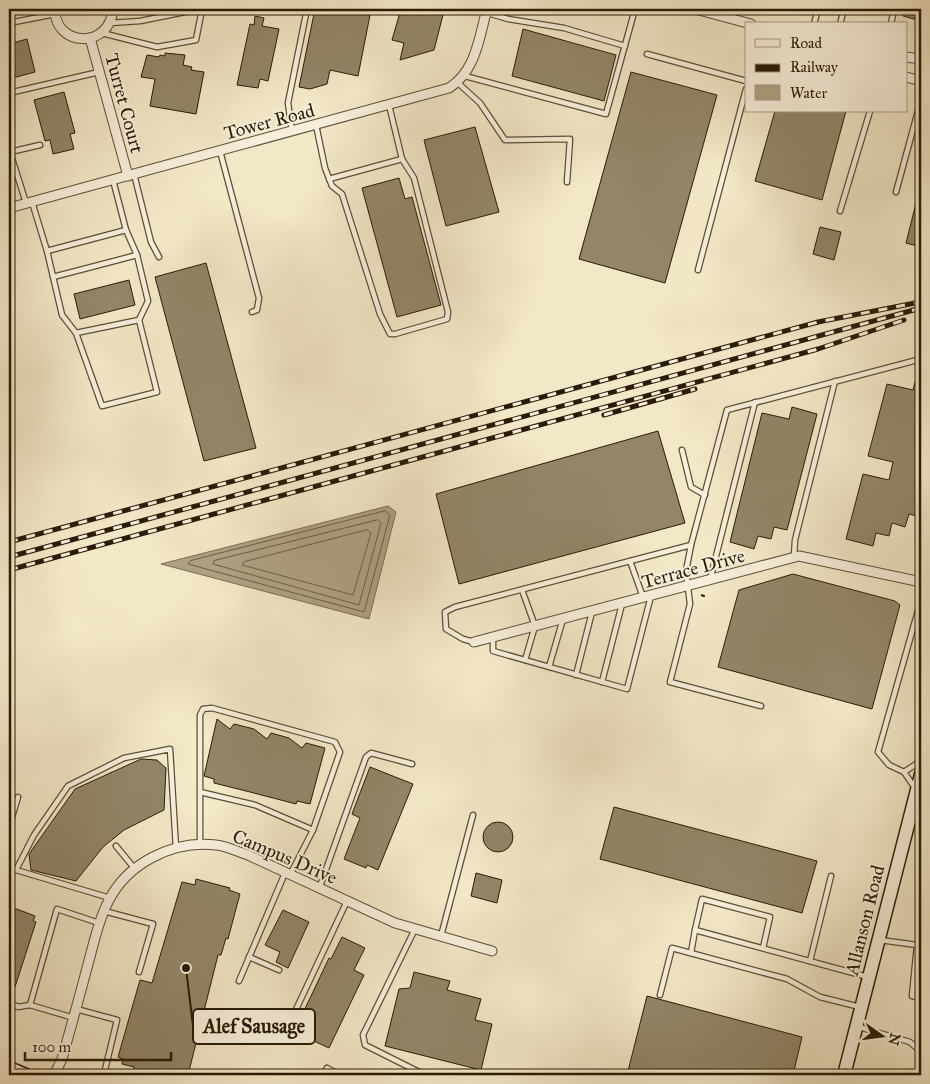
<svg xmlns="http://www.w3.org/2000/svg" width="930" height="1084" font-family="'IM FELL Great Primer',serif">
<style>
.water{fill:#aea285;stroke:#796c51}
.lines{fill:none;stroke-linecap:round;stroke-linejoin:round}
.shore{stroke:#6c5e44;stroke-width:1}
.building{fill:#928569;stroke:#2a1b04}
.lane-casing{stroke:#5c4e35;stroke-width:7}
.street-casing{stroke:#5c4e35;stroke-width:11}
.secondary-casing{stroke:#2a1b04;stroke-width:15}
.path{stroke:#2a1b04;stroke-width:2;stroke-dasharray:4 2.5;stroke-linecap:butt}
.lane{stroke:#f7efdb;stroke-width:4.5}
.street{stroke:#f7efdb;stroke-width:9}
.secondary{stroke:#f7efdb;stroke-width:12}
.rail-casing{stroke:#2a1b04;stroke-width:5}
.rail{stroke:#f7efdb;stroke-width:3;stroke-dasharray:9;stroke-linecap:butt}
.labels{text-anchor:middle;stroke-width:4;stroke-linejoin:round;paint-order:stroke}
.street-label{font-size:19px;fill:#2a1b04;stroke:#f7efdb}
.leader{fill:none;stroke:#2a1b04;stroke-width:2}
.callout-dot{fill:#2a1b04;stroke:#f7efdb;stroke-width:2}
.callout{fill:#f7efdb;stroke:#2a1b04;stroke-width:2}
.callout-label{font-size:20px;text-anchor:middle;font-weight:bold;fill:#2a1b04}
</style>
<rect width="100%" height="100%" fill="#f2e7c7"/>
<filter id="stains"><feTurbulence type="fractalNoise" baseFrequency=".004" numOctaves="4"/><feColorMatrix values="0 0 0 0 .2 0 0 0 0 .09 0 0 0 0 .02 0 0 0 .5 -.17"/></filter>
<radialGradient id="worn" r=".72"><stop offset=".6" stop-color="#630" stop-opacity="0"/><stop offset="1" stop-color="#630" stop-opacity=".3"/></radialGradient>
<polygon class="water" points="388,506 396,512 369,619 161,564"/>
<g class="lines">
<g class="shore">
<polygon points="385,511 390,515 364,612 188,564 190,561"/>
<polygon points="378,520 381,523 359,605 213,564 214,561"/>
<polygon points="367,530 371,533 353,595 242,565 244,562"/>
</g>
</g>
<g class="building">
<polygon points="315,9 336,9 370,15 358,76 330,70 327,84 310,89 299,87"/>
<polygon points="401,9 444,11 434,50 400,60 404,43 392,40"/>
<polygon points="905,9 921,9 921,21 903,16"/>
<polygon points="255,16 264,18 262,26 279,29 268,81 260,79 258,88 237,85 250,24 254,25"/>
<polygon points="523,29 616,55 604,101 512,76"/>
<polygon points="27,39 35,72 9,79 9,44"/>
<polygon points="165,53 185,55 183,65 192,67 191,70 204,72 196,114 150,106 155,79 141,77 147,55 159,57 160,55 165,56"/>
<polygon points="631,72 717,95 665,283 579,259"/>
<polygon points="64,92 75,133 70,134 74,149 53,154 50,140 45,141 34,100"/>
<polygon points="775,111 846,111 822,200 755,181"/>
<polygon points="475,127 499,212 446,226 424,140"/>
<polygon points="399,178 405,199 412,197 441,305 397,317 362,188"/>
<polygon points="918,195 921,196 921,247 906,243"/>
<polygon points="820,227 841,232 834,260 813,254"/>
<polygon points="206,263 256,448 204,461 155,277"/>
<polygon points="129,280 135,305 80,319 74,294"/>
<polygon points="919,367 921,368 921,517 909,514 905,527 892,523 889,536 876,533 873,546 846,539 863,474 889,480 893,462 868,456 887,384 913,390"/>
<polygon points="792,407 817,414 787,530 774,527 771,539 758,536 754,549 730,542 762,413 789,419"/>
<polygon points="658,431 685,523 459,584 436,494"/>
<polygon points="793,574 895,601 900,605 872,709 718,667 739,590"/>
<polygon points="217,719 230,729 234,724 254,729 267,739 271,733 289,738 302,748 306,743 325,748 310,804 297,801 296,804 250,792 214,783 214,779 204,776"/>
<polygon points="141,759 157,760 166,768 164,810 124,830 103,847 76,881 31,870 29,854 75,789"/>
<polygon points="370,767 413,784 378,870 367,865 366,868 344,859 360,818 352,814"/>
<polygon points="614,807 817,861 802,913 600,859"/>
<circle cx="498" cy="837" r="15"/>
<polygon points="476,873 502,880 497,903 471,896"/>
<polygon points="196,879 230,888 229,890 240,894 228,939 226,938 221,955 218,955 188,1075 133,1074 134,1067 122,1064 123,1059 118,1057 140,980 152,983 182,882 195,885"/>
<polygon points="9,906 35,916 33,921 36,922 15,987 9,985"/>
<polygon points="283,910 309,922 288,968 276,962 280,952 265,945"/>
<polygon points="342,937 365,948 354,970 364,975 329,1048 294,1032 329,958 331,959"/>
<polygon points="414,972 450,981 447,990 481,999 475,1020 492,1024 481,1070 385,1046 399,989 410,988"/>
<polygon points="647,996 802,1037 793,1075 627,1075"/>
</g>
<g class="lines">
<g class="lane-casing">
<g id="lane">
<polyline points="474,9 508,19 564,28 625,46"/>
<polyline points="9,23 55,14"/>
<polyline points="110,23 140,21 200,9"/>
<polyline points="814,24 818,9"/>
<polyline points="840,24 844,9"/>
<polyline points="891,24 894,9"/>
<polyline points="102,33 157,47 196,40 202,9"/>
<polyline points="647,54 746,81"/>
<polyline points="465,76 606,114 635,9"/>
<polyline points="458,83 480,103 505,140 570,139 567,182"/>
<polyline points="9,93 99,72"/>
<polyline points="316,125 325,168 332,186 342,194 380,314 390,334 395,334 447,319 448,312 414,178 402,159 389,105"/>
<polyline points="292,131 288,103 307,9"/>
<polyline points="220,151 259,298 257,310 252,312"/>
<polyline points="134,174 151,242 159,257"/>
<polyline points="329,179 402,159"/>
<polyline points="113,180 126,230 137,255 148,301 139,320"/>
<polyline points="896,192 921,100"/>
<polyline points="32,202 47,251 62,315 76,333 102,406 157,392 139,320 76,333"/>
<polyline points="26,203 10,152 40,145"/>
<polyline points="840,211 870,111"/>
<polyline points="47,251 126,230"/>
<polyline points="698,270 746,89"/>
<polyline points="53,277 137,255"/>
<polyline points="682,450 691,487 705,495"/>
<polyline points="691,545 727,410 921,359"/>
<polyline points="794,557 795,540 835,381"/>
<polyline points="630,561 643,597"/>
<polyline points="710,580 755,402"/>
<polyline points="522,590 535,626 525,660"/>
<polyline points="493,637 493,651 627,689 651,596"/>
<polyline points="474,642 463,639 446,629 445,612 455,607 691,545 686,571 690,604 670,682 761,706"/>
<polyline points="549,667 563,619"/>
<polyline points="576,675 592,612"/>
<polyline points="602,682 622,604"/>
<polyline points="904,772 921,761"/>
<polyline points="915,788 904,772 889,765 878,752 921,600"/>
<polyline points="200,792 255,805 313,830"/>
<polyline points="9,827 18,797"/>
<polyline points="200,845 200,715 203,709 212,708 335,742 340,752 313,830 290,875"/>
<polyline points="116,846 135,869"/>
<polyline points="319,889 366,757 371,753 412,764"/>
<polyline points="110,898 16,870 34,835 68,786 124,758 170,749 176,848"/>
<polyline points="104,911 153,924 139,972"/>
<polyline points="415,929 363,1035 365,1045 419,1072 440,1075"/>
<polyline points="695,930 702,899 770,917 763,948"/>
<polyline points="441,936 473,815"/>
<polyline points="880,940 917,945 921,936"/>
<polyline points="921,946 917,945 912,996 921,998"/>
<polyline points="691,953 695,930 868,977"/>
<polyline points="249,957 279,970"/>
<polyline points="810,961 831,876"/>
<polyline points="239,981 285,873"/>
<polyline points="660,995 672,948 787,979 820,997 860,1007"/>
<polyline points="9,1002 18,1007 30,1005"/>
<polyline points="76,1009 117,1020 105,1070"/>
<polyline points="74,1018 30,1005 57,909 99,923"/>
<polyline points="292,1018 347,901"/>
<polyline points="859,1027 910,1042 921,1052"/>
<polyline points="323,1075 327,1068 340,1075"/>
</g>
</g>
<g class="street-casing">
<g id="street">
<path d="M55,9c-1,38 55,41 58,0"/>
<polyline points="695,9 751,24"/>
<polyline points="90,38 128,176"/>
<polyline points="906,57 921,59"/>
<polyline points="906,77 921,81"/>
<path d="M9,208l440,-120c27,-17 30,-50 38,-79"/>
<polyline points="474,642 799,556 921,582"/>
<path d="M54,1075l8,-16c9,-32 18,-64 26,-95 6,-21 10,-43 20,-62 19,-39 65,-62 108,-57 11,1 22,7 32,10l147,68 97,28"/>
</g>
</g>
<g class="secondary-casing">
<g id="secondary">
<polyline points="9,1068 26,1075"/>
<polyline points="844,1075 921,774"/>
</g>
</g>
<polyline class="path" points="701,595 707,597"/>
<use href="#lane" class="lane"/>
<use href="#street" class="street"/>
<use href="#secondary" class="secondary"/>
<g class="rail-casing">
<g id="rail">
<polyline points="604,415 695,389"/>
<polyline points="9,542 818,322 915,303"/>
<polyline points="9,557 921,308"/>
<polyline points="9,570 818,349 904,320"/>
</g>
</g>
<use href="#rail" class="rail"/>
</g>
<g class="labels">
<g class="street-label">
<text transform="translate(125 103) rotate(75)" y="7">Turret Court</text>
<text transform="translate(269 121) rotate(-15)" y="7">Tower Road</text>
<text transform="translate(693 568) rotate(-15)" y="7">Terrace Drive</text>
<text transform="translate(285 856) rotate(23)" y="7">Campus Drive</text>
<text transform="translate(864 920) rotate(-76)" y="7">Allanson Road</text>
</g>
</g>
<path class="leader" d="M186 968L193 1026"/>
<circle class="callout-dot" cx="186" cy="968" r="5"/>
<rect class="callout" x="193" y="1009" width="122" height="35" rx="5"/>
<g class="callout-label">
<text x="254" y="1033">Alef Sausage</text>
</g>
<rect width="930" height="1084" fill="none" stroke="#f2e7c7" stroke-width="30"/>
<rect x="10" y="10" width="910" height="1064" fill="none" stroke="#2a1b04" stroke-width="2.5"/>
<rect x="15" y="15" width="900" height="1054" fill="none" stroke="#2a1b04"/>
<rect x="745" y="22" width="162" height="90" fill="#f7efdb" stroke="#a59a85"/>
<rect x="755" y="39" width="25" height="8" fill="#f7efdb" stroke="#a59a85"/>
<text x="790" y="48" font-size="15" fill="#2a1b04">Road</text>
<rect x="755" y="64" width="25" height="8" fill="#2a1b04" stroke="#a59a85"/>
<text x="790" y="72" font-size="15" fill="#2a1b04">Railway</text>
<rect x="755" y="85" width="25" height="15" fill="#aea285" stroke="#a59a85"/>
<text x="790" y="98" font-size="15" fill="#2a1b04">Water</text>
<g transform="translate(882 1036) rotate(104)" stroke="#f7efdb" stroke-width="4" paint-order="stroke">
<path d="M0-4L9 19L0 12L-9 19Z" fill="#2a1b04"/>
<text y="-8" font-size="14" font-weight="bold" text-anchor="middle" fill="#2a1b04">N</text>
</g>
<path d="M25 1052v8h146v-8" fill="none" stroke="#2a1b04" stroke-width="2.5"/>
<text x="32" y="1052" font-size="15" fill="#2a1b04" stroke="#f7efdb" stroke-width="4" paint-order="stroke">100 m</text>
<rect width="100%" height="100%" filter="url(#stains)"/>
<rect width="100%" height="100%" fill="url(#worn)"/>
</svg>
